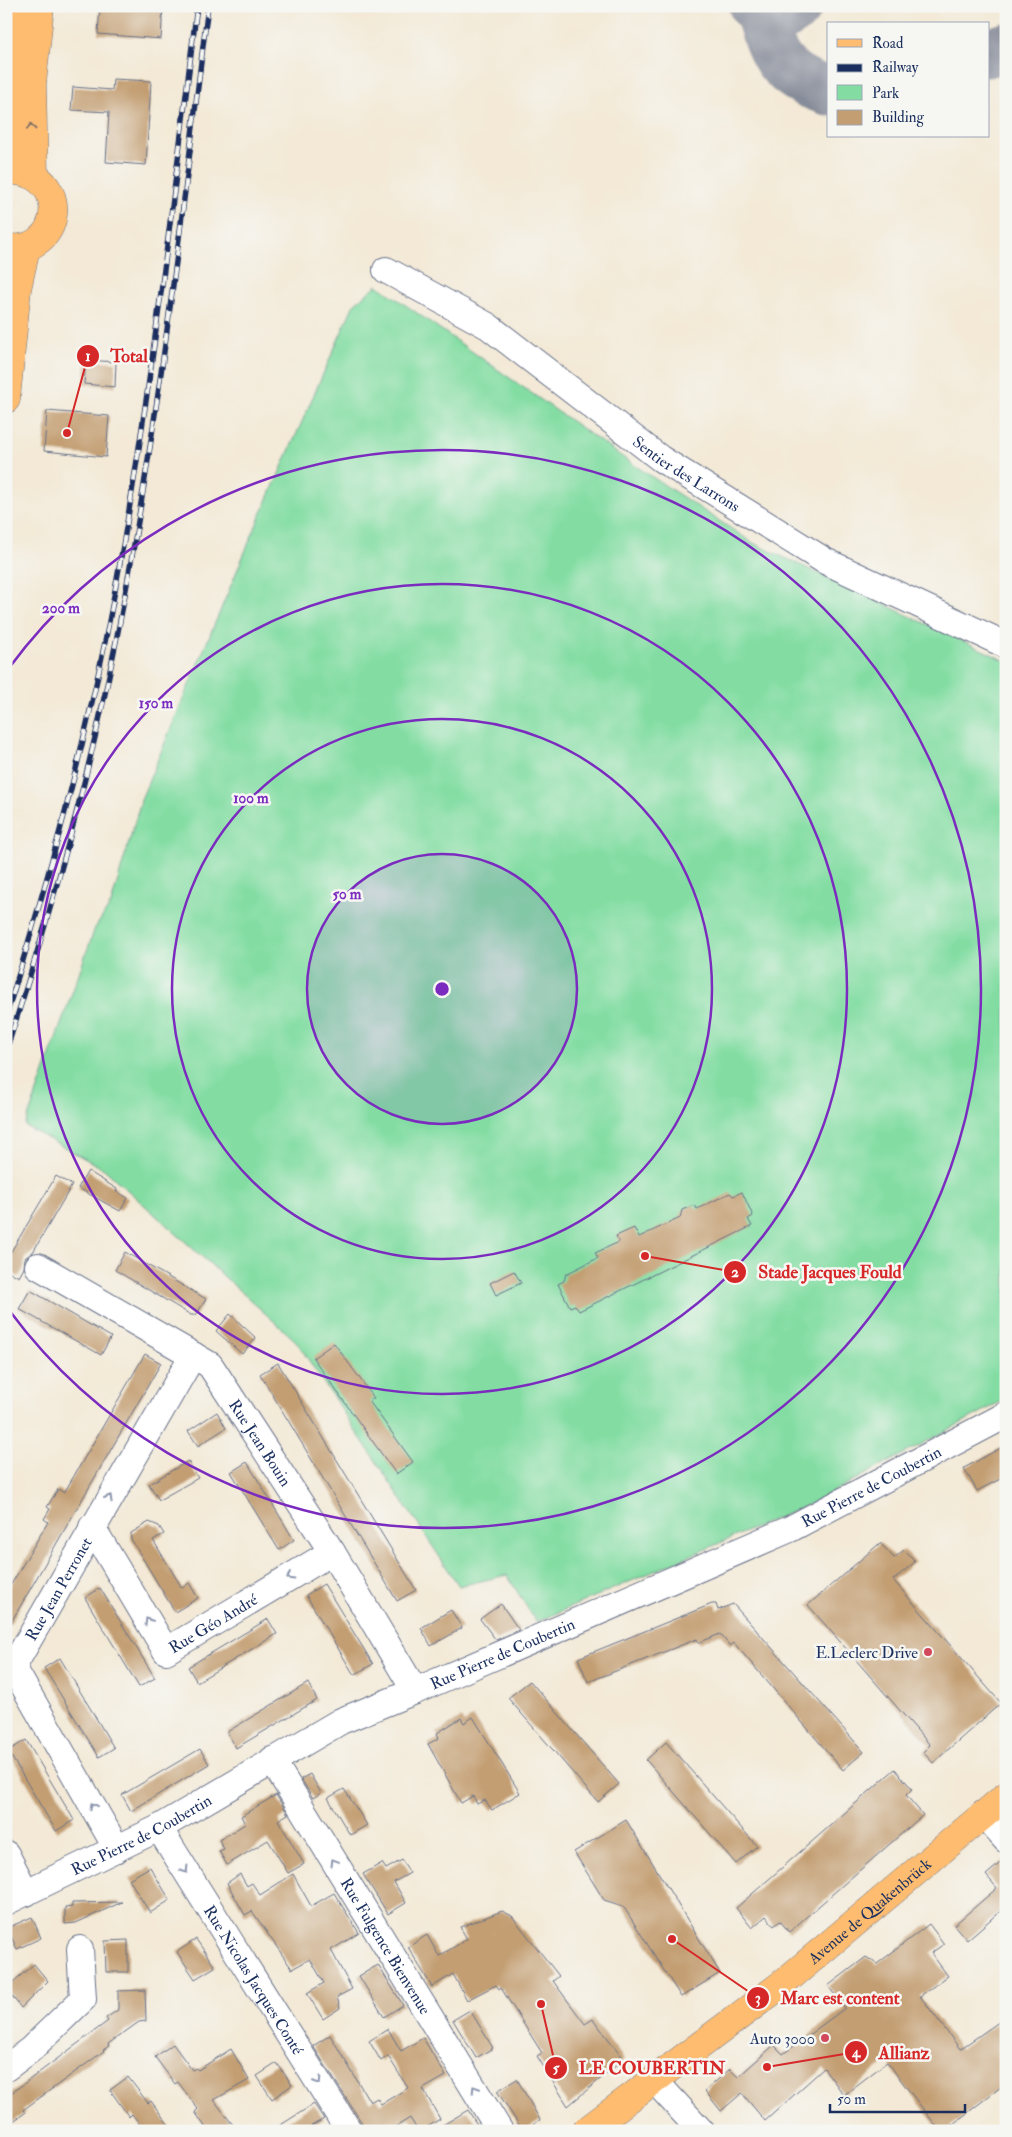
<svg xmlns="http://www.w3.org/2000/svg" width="1012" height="2137" font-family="'IM FELL Double Pica',serif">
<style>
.green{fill:#83dda3;stroke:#4f8680}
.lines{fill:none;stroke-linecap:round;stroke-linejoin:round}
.taxiway{stroke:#878c9a;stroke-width:49}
.building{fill:#c39e72}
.minor-casing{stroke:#677088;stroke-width:28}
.major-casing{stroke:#677088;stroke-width:29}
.minor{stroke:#fff;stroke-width:26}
.major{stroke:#fdbc70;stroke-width:28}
.rail-casing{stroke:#1b2f5e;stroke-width:5.5}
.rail{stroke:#f6f6f2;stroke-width:4;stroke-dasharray:11;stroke-linecap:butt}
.oneway{stroke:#816e66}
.oneway2{stroke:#8d97ae}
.ring{fill:none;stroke:#7b2cbf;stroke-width:2.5}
.poi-dot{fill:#d1495b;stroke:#f6f6f2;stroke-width:2}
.labels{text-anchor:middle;stroke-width:5;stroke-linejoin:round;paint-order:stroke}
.street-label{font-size:16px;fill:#1b2f5e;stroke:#f6f6f2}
.poi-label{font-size:16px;fill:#1b2f5e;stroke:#f6f6f2;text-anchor:end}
.centre{fill:#7b2cbf;stroke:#f6f6f2;stroke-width:2.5}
.ring-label{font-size:15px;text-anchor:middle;font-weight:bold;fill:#7b2cbf;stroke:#f6f6f2;stroke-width:5;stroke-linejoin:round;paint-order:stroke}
.leader{fill:none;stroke:#d62828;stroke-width:2}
.callout-dot{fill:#d62828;stroke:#f6f6f2;stroke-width:2}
.mark-label{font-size:15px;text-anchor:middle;font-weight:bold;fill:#fff}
.callout-label{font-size:18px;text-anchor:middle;font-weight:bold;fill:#d62828;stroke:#f6f6f2;stroke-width:5;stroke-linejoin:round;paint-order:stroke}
</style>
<rect width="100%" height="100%" fill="#f6f6f2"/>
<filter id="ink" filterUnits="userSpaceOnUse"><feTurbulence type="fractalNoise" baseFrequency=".02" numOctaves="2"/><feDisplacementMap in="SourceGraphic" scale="10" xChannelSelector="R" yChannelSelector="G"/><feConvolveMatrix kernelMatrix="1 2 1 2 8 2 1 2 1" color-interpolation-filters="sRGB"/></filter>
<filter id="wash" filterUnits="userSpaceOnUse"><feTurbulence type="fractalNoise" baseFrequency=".0096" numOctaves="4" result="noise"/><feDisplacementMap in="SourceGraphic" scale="20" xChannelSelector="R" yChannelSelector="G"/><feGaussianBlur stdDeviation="1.12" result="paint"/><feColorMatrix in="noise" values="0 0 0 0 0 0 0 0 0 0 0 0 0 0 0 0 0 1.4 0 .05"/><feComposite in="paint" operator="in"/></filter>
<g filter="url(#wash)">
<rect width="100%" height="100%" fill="#f3e9d6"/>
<polygon class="green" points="377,285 634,465 753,543 1006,661 1006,1399 808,1505 536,1622 507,1575 459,1586 296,1341 104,1169 25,1126 95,928 111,904 142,797 255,528 354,304"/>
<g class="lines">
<g class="taxiway">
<path d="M753,6c12,18 32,14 45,0"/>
<path d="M757,6c15,48 19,69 71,85"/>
<polyline points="988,53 1006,47"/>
</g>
</g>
<g id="blocks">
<g class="building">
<polygon points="100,6 163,6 161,39 98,34"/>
<polygon points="113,79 151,81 146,165 106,162 109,112 71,110 73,87 112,90"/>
<polygon points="86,360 116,362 115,387 84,384"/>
<polygon points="47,411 109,416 106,457 44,451"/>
<polygon points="88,1171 117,1189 116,1191 128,1198 120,1211 78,1188"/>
<polygon points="56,1176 72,1185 33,1252 25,1258 24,1268 19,1277 6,1270 6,1260"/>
<polygon points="742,1192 753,1216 748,1219 752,1226 579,1311 575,1305 570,1307 558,1284 564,1281 566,1274 598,1258 595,1253 619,1242 616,1236 634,1228 639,1237 680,1218 682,1210 694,1205 697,1209 730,1193 733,1196"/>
<polygon points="125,1252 206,1299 196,1315 191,1315 115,1270"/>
<polygon points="514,1271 521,1283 496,1295 490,1283"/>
<polygon points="30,1290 111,1337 101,1355 19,1309"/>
<polygon points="230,1314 256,1338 242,1354 216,1331"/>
<polygon points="334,1343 374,1398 369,1401 413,1462 396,1474 313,1358"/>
<polygon points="145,1354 161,1363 6,1631 6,1593 48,1522 44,1519 50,1509 47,1507 58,1489 64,1493"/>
<polygon points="278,1363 416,1590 397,1601 260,1374"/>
<polygon points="217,1412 226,1428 198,1446 188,1431"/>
<polygon points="1006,1445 1006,1476 977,1491 964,1468"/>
<polygon points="188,1461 198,1478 159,1500 149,1484"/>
<polygon points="247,1462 294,1540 279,1550 231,1472"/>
<polygon points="149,1522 159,1526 164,1534 153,1540 182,1588 189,1583 198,1598 175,1612 131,1539 131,1533"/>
<polygon points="880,1543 894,1558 904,1550 915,1562 893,1580 1001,1703 933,1763 923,1752 930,1745 808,1605"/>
<polygon points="324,1584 373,1664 354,1675 306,1595"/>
<polygon points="100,1588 155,1678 139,1687 85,1598"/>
<polygon points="501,1604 519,1630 496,1640 480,1619"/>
<polygon points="712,1604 716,1604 718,1610 733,1604 864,1752 843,1770 734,1643 730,1646 720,1634 698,1643 697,1639 588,1682 578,1658"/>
<polygon points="451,1610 462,1628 431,1646 421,1628"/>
<polygon points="268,1619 277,1634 197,1682 188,1667"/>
<polygon points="60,1658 114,1748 99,1757 44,1668"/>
<polygon points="530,1681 619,1784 598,1802 508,1698"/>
<polygon points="308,1683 317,1700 236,1748 227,1732"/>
<polygon points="473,1717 520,1793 492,1810 485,1800 477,1804 473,1796 461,1803 428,1744 439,1738 437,1733 461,1718 464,1723"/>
<polygon points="26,1740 74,1820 56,1831 8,1751"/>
<polygon points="666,1742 757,1846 736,1864 646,1760"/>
<polygon points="200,1749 209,1764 131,1811 122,1795"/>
<polygon points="895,1769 912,1789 906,1795 923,1815 789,1932 780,1921 774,1926 766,1916 752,1928 736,1908"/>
<polygon points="310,1774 321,1793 313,1798 301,1779"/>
<polygon points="344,1789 367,1825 350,1835 328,1798"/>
<polygon points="276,1795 288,1814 278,1820 304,1864 288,1873 268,1840 227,1865 219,1851 224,1849 219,1840 245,1824 241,1816"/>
<polygon points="626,1820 720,1973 681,1997 623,1906 604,1900 574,1852"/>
<polygon points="1006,1858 1006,1906 967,1940 954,1925 997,1888 986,1875"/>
<polygon points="402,1860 410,1873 394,1882 406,1903 388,1914 363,1874 382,1863 386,1869"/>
<polygon points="150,1867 170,1900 150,1913 129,1879"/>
<polygon points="240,1874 247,1886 252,1883 260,1895 293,1874 311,1906 334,1893 359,1933 331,1950 352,1989 337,1997 340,2008 323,2019 307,1993 324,1983 310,1959 292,1969 252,1911 245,1915 227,1883"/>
<polygon points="122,1902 76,1923 65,1924 65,1908 72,1907 72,1903"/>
<polygon points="502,1911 512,1916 559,1976 553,1981 585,2024 593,2019 624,2059 568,2106 537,2056 542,2053 501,1988 499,1989 496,1985 467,2000 453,1974 432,1987 408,1947 427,1935 439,1956 467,1939 460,1927"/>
<polygon points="32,1917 41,1938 17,1949 7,1928"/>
<polygon points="929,1924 944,1944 931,1953 948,1976 920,1996 960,2049 1006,2017 1006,2083 944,2131 940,2131 887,2062 844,2095 824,2068 765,2121 742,2093 721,2111 705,2091 730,2069 738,2077 774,2045 783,2054 845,2008 828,1986 866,1957 877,1964"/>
<polygon points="196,1939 215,1967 195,1979 177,1952"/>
<polygon points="128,1940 128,1972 106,1972 105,1941"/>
<polygon points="34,1964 48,1981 21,2008 6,1988"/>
<polygon points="378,1965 403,2005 384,2017 359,1976"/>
<polygon points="145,1990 146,2021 139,2022 108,2044 109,2046 103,2050 104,2051 23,2110 25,2113 6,2126 6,2097 108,2021 106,2018 118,2010 118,1991"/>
<polygon points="470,2010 493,2048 476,2058 453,2020"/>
<polygon points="388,2029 401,2051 423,2038 446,2076 423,2089 440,2119 421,2131 418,2131 410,2118 389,2131 364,2131 362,2123 313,2046 330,2035 370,2102 377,2098 381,2104 408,2088 388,2056 381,2061 369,2041"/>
<polygon points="173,2044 192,2070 196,2068 198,2070 231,2049 249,2080 214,2100 233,2125 225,2131 208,2131 195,2112 198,2109 178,2082 175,2084 155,2057"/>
<polygon points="277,2063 292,2085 272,2099 257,2076"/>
<polygon points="128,2077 148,2103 151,2101 173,2131 145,2131 132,2114 129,2117 110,2090"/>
<polygon points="517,2079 540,2120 523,2131 497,2091"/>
<polygon points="314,2104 324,2119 311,2126 314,2131 271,2131"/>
<polygon points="468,2110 481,2131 433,2131"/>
</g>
</g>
</g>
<g filter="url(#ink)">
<use href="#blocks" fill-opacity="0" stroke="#677088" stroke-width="1"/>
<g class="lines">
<g class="minor-casing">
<g id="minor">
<path id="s1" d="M386,270l102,56 173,133 164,102 181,84"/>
<path id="s2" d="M38,1266l172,99 122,187 83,139"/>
<path id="s3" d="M92,1527l74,124 166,-99"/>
<path id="s4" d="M272,1760l228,371"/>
<polyline points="983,1814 1006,1840"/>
<path id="s5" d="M159,1828l190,303"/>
<path id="s6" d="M117,1849l-104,-182 180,-312"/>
<polyline points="6,1854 26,1893"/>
<path id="s7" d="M6,1902l153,-74 182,-107 74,-30 375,-162 216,-114"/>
<polyline points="6,2068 30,2050 83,1999 80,1949"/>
<polyline points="654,2080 701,2131"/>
</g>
</g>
<g class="major-casing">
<g id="major">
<polyline points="6,164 12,132 20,6"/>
<polyline points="34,176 32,84 40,6"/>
<path d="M8,248c54,6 63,-70 9,-77"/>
<polyline points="6,399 17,289 26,248"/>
<path id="s8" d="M586,2131l196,-147 224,-188"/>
</g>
</g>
<use href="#minor" class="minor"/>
<use href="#major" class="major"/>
<g class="rail-casing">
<g id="rail">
<path d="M6,1016c42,-136 81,-275 107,-415 37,-197 59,-396 84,-595"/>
<path d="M6,1051c48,-147 90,-298 118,-451 37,-196 59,-395 84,-594"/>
</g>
</g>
<use href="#rail" class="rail"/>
</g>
<defs><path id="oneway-chevron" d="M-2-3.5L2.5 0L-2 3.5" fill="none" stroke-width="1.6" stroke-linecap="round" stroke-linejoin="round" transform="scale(1.25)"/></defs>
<use class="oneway" href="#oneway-chevron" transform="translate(31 127) rotate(-92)"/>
<g class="oneway2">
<use href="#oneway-chevron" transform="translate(109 1498) rotate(-60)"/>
<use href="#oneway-chevron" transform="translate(290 1577) rotate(149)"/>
<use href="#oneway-chevron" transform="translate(148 1621) rotate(-121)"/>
<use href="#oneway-chevron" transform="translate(93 1806) rotate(-119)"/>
<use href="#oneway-chevron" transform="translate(334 1862) rotate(-121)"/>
<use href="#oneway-chevron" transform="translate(185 1870) rotate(58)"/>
<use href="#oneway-chevron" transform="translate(318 2081) rotate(58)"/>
<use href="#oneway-chevron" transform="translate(475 2089) rotate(-122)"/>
</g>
</g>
<circle cx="442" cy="989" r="135" fill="#7b2cbf" fill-opacity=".12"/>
<g class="ring">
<circle cx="442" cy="989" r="135"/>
<circle cx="442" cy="989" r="270"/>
<circle cx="442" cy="989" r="405"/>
<path d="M9 668A539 539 0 1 1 9 1310"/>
</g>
<g class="poi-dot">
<circle cx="928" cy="1652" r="5"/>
<circle cx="825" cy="2038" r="5"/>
</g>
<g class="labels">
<g class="street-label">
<text dy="6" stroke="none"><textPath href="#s1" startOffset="364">Sentier des Larrons</textPath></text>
<text dy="6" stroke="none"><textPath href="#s2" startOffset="291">Rue Jean Bouin</textPath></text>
<text dy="6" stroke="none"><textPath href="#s7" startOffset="961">Rue Pierre de Coubertin</textPath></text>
<text dy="6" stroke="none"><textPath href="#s6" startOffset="300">Rue Jean Perronet</textPath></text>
<text dy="6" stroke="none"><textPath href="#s3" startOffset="199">Rue Géo André</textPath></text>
<text dy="6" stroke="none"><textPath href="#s7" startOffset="556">Rue Pierre de Coubertin</textPath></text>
<text dy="6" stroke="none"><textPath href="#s7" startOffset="151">Rue Pierre de Coubertin</textPath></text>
<text dy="6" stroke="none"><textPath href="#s8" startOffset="359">Avenue de Quakenbrück</textPath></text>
<text dy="6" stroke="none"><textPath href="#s4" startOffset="218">Rue Fulgence Bienvenue</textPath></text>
<text dy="6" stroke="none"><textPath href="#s5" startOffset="179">Rue Nicolas Jacques Conté</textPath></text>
</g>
<g class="poi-label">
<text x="918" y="1658">E.Leclerc Drive</text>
<text x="815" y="2044">Auto 3000</text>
</g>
</g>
<circle cx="442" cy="989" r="8" class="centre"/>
<g class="ring-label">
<text x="61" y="613">200 m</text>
<text x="156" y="708">150 m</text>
<text x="251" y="803">100 m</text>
<text x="347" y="899">50 m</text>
</g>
<path class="leader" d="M67 433L88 356M645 1256L735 1272M672 1939L758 1998M767 2067L856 2052M541 2004L556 2068"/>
<g class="callout-dot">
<circle cx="67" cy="433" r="5"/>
<circle cx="645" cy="1256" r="5"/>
<circle cx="672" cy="1939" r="5"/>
<circle cx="767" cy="2067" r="5"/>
<circle cx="541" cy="2004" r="5"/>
<circle cx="88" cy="356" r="12"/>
<circle cx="735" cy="1272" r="12"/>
<circle cx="758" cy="1998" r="12"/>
<circle cx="856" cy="2052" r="12"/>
<circle cx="556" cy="2068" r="12"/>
</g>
<g class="mark-label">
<text x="88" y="361">1</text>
<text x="735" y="1277">2</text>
<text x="758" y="2003">3</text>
<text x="856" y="2057">4</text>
<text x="556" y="2073">5</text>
</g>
<g class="callout-label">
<text x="129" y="362">Total</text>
<text x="830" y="1278">Stade Jacques Fould</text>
<text x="840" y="2004">Marc est content</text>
<text x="904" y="2059">Allianz</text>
<text x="652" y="2074">LE COUBERTIN</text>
</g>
<rect width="1012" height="2137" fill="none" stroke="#f6f6f2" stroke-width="25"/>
<rect x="827" y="22" width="162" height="115" fill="#f6f6f2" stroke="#9ea6b7"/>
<rect x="837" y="39" width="25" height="8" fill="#fdbc70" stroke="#9ea6b7"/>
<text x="872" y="48" font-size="15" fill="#1b2f5e">Road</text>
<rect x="837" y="64" width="25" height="8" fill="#1b2f5e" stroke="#9ea6b7"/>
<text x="872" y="72" font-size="15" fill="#1b2f5e">Railway</text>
<rect x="837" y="85" width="25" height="15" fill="#83dda3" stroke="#9ea6b7"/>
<text x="872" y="98" font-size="15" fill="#1b2f5e">Park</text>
<rect x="837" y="110" width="25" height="15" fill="#c39e72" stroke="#9ea6b7"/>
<text x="872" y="122" font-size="15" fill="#1b2f5e">Building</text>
<path d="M830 2104v8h135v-8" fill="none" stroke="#1b2f5e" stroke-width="2.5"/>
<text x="837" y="2104" font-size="15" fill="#1b2f5e" stroke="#f6f6f2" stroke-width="4" paint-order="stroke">50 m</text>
</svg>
